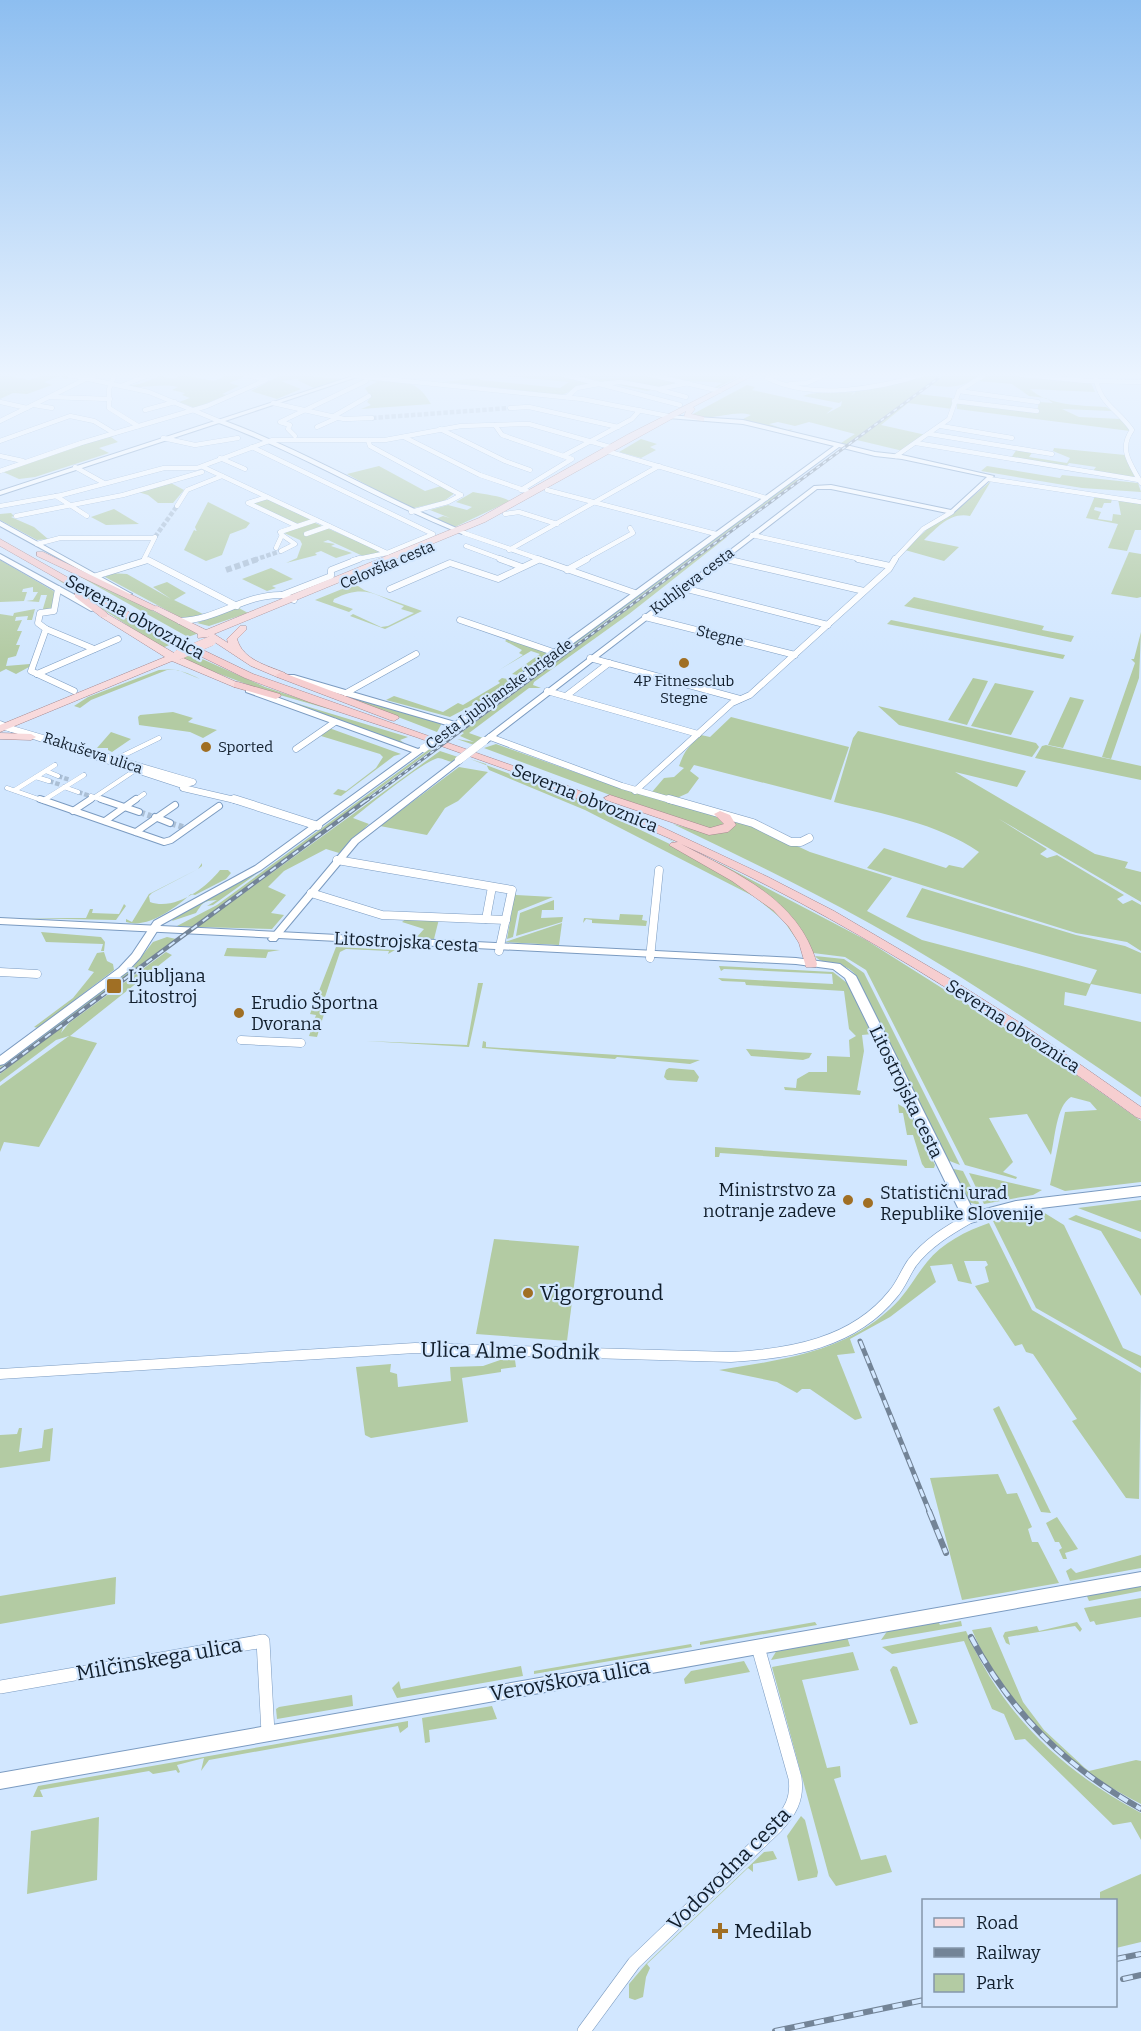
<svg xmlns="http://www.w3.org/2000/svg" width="1141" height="2031" font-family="Bitter,serif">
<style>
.green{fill:#b3cba3}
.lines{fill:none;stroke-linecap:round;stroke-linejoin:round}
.stream{stroke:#a4ccfc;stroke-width:1.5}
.pedestrian-tunnel-far1{stroke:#abbfd5;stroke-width:4.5;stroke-dasharray:4.5 2;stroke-linecap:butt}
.pedestrian-tunnel{stroke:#abbfd5;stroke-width:6;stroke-dasharray:6 3;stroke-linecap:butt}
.minor-tunnel-far1{stroke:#abbfd5;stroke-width:4.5;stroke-dasharray:4.5 2;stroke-linecap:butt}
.minor-tunnel{stroke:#abbfd5;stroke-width:6;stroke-dasharray:6 3;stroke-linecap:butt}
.pedestrian-far1-casing{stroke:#7b9bc1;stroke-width:5}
.pedestrian-casing{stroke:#7b9bc1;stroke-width:8}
.minor-far4-casing{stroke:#7b9bc1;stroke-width:5}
.minor-far3-casing{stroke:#7b9bc1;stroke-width:7}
.minor-far2-casing{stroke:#7b9bc1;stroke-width:9}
.minor-far1-casing{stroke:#7b9bc1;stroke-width:11}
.minor-casing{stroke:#7b9bc1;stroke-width:14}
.tertiary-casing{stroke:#7b9bc1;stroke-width:2}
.secondary-casing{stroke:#7b9bc1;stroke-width:2}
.primary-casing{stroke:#a5888f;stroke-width:1}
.trunk-casing{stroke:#a5888f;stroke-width:1}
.pedestrian-far1{stroke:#fff;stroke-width:4.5}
.pedestrian{stroke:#fff;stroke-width:6}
.minor-far4{stroke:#fff;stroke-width:4.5}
.minor-far3{stroke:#fff;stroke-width:6}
.minor-far2{stroke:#fff;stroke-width:8}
.minor-far1{stroke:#fff;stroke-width:10}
.minor{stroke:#fff;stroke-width:13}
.tertiary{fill:#fff;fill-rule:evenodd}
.secondary{fill:#fff;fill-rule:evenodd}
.primary{fill:#f8dadc;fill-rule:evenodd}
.trunk{fill:#f6ced0;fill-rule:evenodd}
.rail-far3-casing{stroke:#738497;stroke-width:3}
.rail-far2-casing{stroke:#738497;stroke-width:4.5}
.rail-far1-casing{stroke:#738497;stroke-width:5}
.rail-casing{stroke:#738497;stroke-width:6}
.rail-far3{stroke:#d2e7ff;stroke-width:1.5;stroke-dasharray:4;stroke-linecap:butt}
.rail-far2{stroke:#d2e7ff;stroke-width:2;stroke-dasharray:7;stroke-linecap:butt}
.rail-far1{stroke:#d2e7ff;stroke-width:3;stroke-dasharray:8;stroke-linecap:butt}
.rail{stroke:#d2e7ff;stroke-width:4;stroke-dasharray:10;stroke-linecap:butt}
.tertiary-bridge-casing{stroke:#7b9bc1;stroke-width:8;stroke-linecap:butt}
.primary-bridge-casing{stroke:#a5888f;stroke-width:10;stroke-linecap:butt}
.tertiary-bridge{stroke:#fff;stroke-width:8}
.primary-bridge{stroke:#f8dadc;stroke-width:10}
.poi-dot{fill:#a06f24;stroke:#d2e7ff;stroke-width:2}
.labels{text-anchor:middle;stroke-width:4.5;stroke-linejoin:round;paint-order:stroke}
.far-street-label{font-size:15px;fill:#111e2c;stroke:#d2e7ff}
.far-poi-label{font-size:15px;fill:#111e2c;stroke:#d2e7ff}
.street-label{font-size:18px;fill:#111e2c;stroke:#d2e7ff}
.poi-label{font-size:18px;fill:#111e2c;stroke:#d2e7ff;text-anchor:start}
.near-poi-label{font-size:21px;fill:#111e2c;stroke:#d2e7ff;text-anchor:start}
.near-street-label{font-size:21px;fill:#111e2c;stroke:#d2e7ff}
</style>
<rect width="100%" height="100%" fill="#d2e7ff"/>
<g class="green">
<polygon points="0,374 29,380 48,374 71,376 65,379 60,376 44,382 52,385 27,394 13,393 0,399"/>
<path d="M225,374l21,2 -17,7 10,3 -17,8 5,1 -32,13 -16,-6 11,-4 -8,-3 3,-2 -13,-3 6,-3c-18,-4 -33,2 -51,-1l13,-2 20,-8 14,3 8,-4 32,6 14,-6z"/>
<polygon points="283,374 342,379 314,388 297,380 304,378 281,381 301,389 277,399 251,391"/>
<polygon points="473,374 480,380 560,388 569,382 484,374 560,374 591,382 562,395 445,382 476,378"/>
<polygon points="566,374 647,374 681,382 647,391"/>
<path d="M671,374h56l11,3 -23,12 -2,-1 10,-5c-18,-3 -35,1 -53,-6z"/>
<path d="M938,374h4l-98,72 -49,-13 46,10 14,-9 -46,-12 -14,4 -17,-4 -9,2 18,6 6,-1 -4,2 -48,-11 10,-5c-19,-6 -40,8 -58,-1l54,-29 8,2 -3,3 81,18 -7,6 15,-8 1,-5 -3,2 -36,-7c11,-5 36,-3 51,-4l-3,4 5,-5z"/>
<path d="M946,374h38c-20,12 -30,15 -53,11z"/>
<path d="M990,374l101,9 4,9 -65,-3c16,16 53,17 76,18l6,4 -50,-2 17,8 42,2 9,12 -173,-22v-6l80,8 2,-9 14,1 -7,-5 -17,-2 -17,-12 -33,-3z"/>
<path d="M369,380c31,2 46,-4 62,24l-70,5 10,-4 -4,-3 4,-5 -6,-9 12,-6z"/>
<polygon points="918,394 952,398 952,409 908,403 881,425 926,435 903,451 857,440"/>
<polygon points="138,428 111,437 118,442 99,448 109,453 35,477 19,479 1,471 39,457"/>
<polygon points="641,439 657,444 650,447 656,450 641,458 619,452"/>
<polygon points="1054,448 1125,455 1135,478 1092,472 1096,467 1069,463 1066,467 1011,458 1017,449 1033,451 1029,457 1067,463 1070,458 1053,451"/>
<polygon points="379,466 425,491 441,486 455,493 444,501 410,509 347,474"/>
<polygon points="987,466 1060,478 1062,475 1138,483 1141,492 1082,488 981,471"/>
<polygon points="795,479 798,480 457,731 450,733"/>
<path d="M991,481l-21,35c-20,-4 -32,11 -46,24l35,7 -15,14 -39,-11 30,-28 12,-4z"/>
<polygon points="169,482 184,490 173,503 158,503 148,495 138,492"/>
<path d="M473,492c13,3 26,3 37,9l-55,26 -22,-7 10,-4 7,2 -20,-8 18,-5 19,5 5,-3 -16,-5z"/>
<polygon points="1095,496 1112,499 1111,503 1104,503 1102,508 1095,507 1094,510 1101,512 1098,519 1112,521 1113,514 1121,515 1118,499 1141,500 1141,530 1135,530 1127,551 1108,548 1118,524 1086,518"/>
<polygon points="265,498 312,520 296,525 250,503"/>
<polygon points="208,502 250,523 246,528 230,534 222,555 206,561 184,550 194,530 203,534 197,532 195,527"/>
<polygon points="114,509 139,524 106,525 91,517"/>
<polygon points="11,513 14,516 11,517 34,527 48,539 37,540 0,520 0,514"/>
<polygon points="313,522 384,553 365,557 328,540 323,542 335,544 331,546 352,553 336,558 321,551 315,553 317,555 286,563 297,558 302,544 300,540 284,533"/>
<polygon points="725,537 727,537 629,614 534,682 533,685 541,688 529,688 469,733 483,738 474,745 457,739 474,742 460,736 464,733 462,732"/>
<polygon points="1129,552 1141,554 1141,597 1137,598 1111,594"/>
<polygon points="0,560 57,593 52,610 42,612 47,595 41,595 39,602 26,601 33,600 38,592 33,592 33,587 23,589 22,592 27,592 24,601 0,602"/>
<polygon points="271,568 293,579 272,586 276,588 267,591 242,579"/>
<polygon points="68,570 199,633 188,637"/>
<polygon points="110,573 127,574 171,599 153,587 167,582 186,593 174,600 203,614 185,620 105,577"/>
<polygon points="49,574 172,644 162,648"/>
<path d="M358,586l6,4 58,21 -37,18 -35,-13 3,-2 28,13 7,-1 26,-13 -13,-4 3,-3c-29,-10 -38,-23 -70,-7l-1,3 20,7 -4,3 -34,-12 32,-13z"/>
<polygon points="914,597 1044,626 1042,630 1074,636 1071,642 904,606"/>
<polygon points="237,607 248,613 209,626 197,623"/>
<polygon points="35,609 32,620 27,620 28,616 16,617 15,621 22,620 17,631 22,631 16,645 20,645 16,656 8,658 6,666 30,664 29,667 16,674 6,669 0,672 0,614 13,616 14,613"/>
<polygon points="891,620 1065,655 1063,659 887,624"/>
<polygon points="1141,632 1139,678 1111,759 1102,757 1135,663 1131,659 1134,659"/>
<polygon points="509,638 547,653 547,655 517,675 512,674 540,654 531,651 499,670 523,655 519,653 522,650 505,641"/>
<polygon points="191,654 265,687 339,712 259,689 180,659"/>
<path d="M159,670c16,-2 26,1 41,9l-22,-9h-11l-76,30 -11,8 -6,-2 14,-9z"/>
<polygon points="502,678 512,680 495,693 450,717 386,700 394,696 443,712 458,703 463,705 500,683 498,681"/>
<polygon points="973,678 988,681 967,725 948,720"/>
<polygon points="995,683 1034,691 1011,735 971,726"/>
<polygon points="315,685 442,723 437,732"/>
<polygon points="266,694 408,737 400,740 408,746"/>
<polygon points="1070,697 1084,700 1063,748 1048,745"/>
<polygon points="878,706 1036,743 1039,747 1032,757 899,725"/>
<polygon points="173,712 193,718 188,722 217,730 203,738 190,732 139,725 138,717 140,715"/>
<path d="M731,717l118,30 -18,53 -137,-35 -4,6 9,7 -11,15 -11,5 59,16 28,11 -112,-33 12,-14 10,-1 10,-9 -5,-2c6,-16 9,-19 22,-31l9,2z"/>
<polygon points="329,728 401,754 394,756 341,796 333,794 338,789 346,791 376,768 383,757 380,754 321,736"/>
<path d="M858,731l168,40 -9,16 -62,-15 140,82 33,8 -3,6 16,4v30l-142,-83 48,30 -7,5 7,4 10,-3 67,40 -7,4 6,5 9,-4 9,5v46l-14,-9 -51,-9 -209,-65 17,-20 62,20 3,-3 14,3 16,-16c-42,-29 -96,-38 -145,-50l19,-64z"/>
<polygon points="111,732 131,739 112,752 108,750 108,748 97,748"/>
<polygon points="496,744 625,790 722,818 725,826 712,830 669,817 484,748"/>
<polygon points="1046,745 1141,766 1141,780 1035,758 1042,746"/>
<polygon points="431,748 433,749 192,927 177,926 217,905"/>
<path d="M440,751l18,6 -6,5c-5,-1 -10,-4 -14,-4 -13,2 -71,49 -85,60l16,6 -30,29 -13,-4 -42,22 -16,16 18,8 -15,18 13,2 -12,14 -75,-2z"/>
<polygon points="470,759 574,798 674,846 754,892 783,917 799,943 783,920 755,897 585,810 489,770 486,764"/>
<polygon points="459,767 488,772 458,801 445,808 427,835 380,826"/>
<path d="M733,820l19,5 58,27 82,26 -25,33 55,29 168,44 7,-14 -191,-53 16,-29 154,47 49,11 16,7v41l-50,-10 -5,12 -21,-4 -1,13 77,17v75c-89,-61 -178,-122 -272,-174 -64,-36 -130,-67 -196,-99l37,10 20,-4z"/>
<path d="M666,838l59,28 141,74 188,119 87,62v61l-76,9 -15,-6 15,-73 32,-2 -7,-8 -19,-5c-15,9 -16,42 -20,58l-24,-41 -38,4 24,44 -10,10 14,5 -1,2 -51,-14 -99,-195 -21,-13 -32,-4 -12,-22 -78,-62z"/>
<path d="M202,863v3l-4,3 -46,24 -3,3 1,6c25,9 56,-14 70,-32h8l3,3 -5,6 -31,16 -4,-1c-16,14 -43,35 -65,28v-3l6,3 17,-28 49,-25z"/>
<path d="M259,872l-46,33 -6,1 10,-6c-15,1 -14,3 -21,13l-24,8 3,-5z"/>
<polygon points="515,892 516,895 553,897 518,911 513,937 507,939"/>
<polygon points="554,900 554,910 542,910 541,918 563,917 562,922 516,936 520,913"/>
<polygon points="124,904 126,906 116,920 18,918 86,918 90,909 93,909 92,913 119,914"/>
<polygon points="620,914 643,915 642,920 647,921 646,926 592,923 592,920 586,919 583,923 584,918 619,920"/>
<polygon points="407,918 439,919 434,939 416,938 424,929 402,922"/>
<polygon points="562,923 559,945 505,942"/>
<polygon points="41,932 101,937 105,942 104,951 101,951 103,944 46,942"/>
<polygon points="167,937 176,939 0,1068 0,1065 133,967 153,942"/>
<polygon points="336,947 395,950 388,954 389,951 346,949 340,952 324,1000 328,1001 317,1037 309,1036 316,1015 310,1014"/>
<polygon points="227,948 280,950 268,952 266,958 224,956"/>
<polygon points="104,952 107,961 113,964 114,970 38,1028 34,1027 73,998 94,972 88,970 97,953"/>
<polygon points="166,952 172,955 70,1036 97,1043 39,1147 4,1142 0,1152 0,1086 69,1036 56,1040 0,1082 0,1074 60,1027 63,1028 61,1033 69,1023"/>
<path d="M815,956l29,3 20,14 96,192 -13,-5 -93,-187c-12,-13 -32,-7 -39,-17z"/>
<polygon points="719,966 833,972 847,983 872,1034 862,1035 864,1051 857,1090 861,1091 860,1095 785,1090 784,1087 796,1088 797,1079 809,1072 827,1072 827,1056 850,1057 849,1040 856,1036 849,1029 844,991 746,985 745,982 722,981 718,978 833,984 832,974 724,969 721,971"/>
<polygon points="478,983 483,983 469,1047 366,1041 467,1045"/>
<polygon points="483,1041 486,1042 486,1047 700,1060 690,1064 617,1057 615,1059 482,1048"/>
<polygon points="746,1049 812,1053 809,1058 803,1060 751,1056"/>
<polygon points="669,1068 694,1070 699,1077 697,1082 667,1080 664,1077 666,1070"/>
<polygon points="898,1104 908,1110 935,1165 934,1168 925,1168 922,1164 913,1135 907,1135 903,1113 899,1113"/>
<polygon points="715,1147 907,1160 907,1166 720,1153 719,1157 715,1157"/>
<polygon points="949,1168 963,1171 980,1205 967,1202"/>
<polygon points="969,1173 1042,1190 1033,1195 984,1204"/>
<polygon points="1141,1200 1141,1232 1078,1208"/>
<polygon points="1043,1212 1064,1225 1123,1348 1141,1356 1141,1368 1036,1308 993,1221"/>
<polygon points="1076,1215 1141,1239 1141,1296 1101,1231 1068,1219"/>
<path d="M989,1223l43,87 109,63 -2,126 -13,-1 -54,-77 5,-2 -44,-65 -7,-2 -4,-8 -7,2 -40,-60 14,-4 -4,-15 3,-2 -2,-4h-22l8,23 -14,-3 -6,-17 -22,2 6,16 -46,35 -40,22 5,14 -18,2 25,63 -7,2 -45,-31h-8l-5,4 -20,-11 -58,-12c61,-10 123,-17 171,-61 16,-14 24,-31 37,-47 15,-19 39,-31 62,-39z"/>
<polygon points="494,1239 579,1246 567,1341 476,1334"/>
<polygon points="503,1359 515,1360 516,1367 501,1369 501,1372 462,1378 468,1422 371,1438 365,1435 356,1367 391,1364 390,1372 397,1374 398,1387 451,1381 450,1367 483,1366"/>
<polygon points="999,1406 1051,1513 1041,1512 993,1409"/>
<polygon points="19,1428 22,1428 19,1452 42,1448 44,1430 53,1428 50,1461 0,1468 0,1435 17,1434"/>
<polygon points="998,1474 1007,1494 1017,1493 1032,1527 1028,1529 1032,1542 1038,1542 1059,1583 962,1600 930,1478"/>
<polygon points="1057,1517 1078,1549 1065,1553 1067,1559 1063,1559 1059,1550 1062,1548 1059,1542 1055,1542 1046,1523"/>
<polygon points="1141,1555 1141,1568 1070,1581 1066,1571 1071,1568 1076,1573"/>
<polygon points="116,1577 115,1604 0,1624 0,1596"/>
<polygon points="1141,1585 1141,1591 1089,1601 1086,1594"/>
<polygon points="1141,1598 1141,1617 1096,1625 1094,1621 1090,1622 1084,1608"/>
<polygon points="938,1621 940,1625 961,1621 962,1626 881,1640 888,1630"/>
<polygon points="815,1622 817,1625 700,1645 700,1642"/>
<polygon points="1077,1622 1082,1629 1080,1632 1075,1626 1008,1637 1010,1645 1006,1643 1003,1636 1005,1632 1037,1626 1039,1631"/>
<path d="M991,1627l32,75 21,28 41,38 4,3 47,-11 5,1v43c-73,-36 -137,-98 -169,-174z"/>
<path d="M966,1631c36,83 96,140 175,182v27l-10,-18 -18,3 -88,-86 -10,1 -11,-26 -12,-5 -28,-68 -72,13 -10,-7z"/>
<polygon points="847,1637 850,1646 771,1660 777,1650"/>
<polygon points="691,1644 692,1647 534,1674 534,1671"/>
<polygon points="853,1652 859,1670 802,1680 827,1768 840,1766 841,1777 834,1779 861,1860 886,1855 892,1872 836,1886 829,1876 772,1667"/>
<polygon points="744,1661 750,1672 685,1684 684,1679 691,1671"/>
<polygon points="521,1666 523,1676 397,1698 392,1688 399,1681 401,1689"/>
<polygon points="893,1666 897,1667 918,1723 910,1725 890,1670"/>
<polygon points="352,1695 353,1706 277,1719 276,1709 279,1707"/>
<polygon points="492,1706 497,1719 429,1730 430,1742 425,1743 422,1718"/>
<polygon points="408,1721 408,1727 400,1733 398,1726 209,1760 201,1771 204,1758 177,1765 180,1772 178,1773 176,1770 153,1774 149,1771 40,1790 43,1797 33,1797 38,1786"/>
<polygon points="801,1816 805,1820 818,1872 817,1877 798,1881 787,1836"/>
<polygon points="99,1817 97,1880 27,1894 31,1831"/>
<polygon points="773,1851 777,1859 753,1864 753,1872 748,1868 647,1964 650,1968 646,1977 643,1997 635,2000 629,1998 629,1984 646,1964 764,1852"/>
<polygon points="1141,1874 1141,1942 1116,1948 1116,1900 1100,1900 1100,1892"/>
</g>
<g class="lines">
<polyline class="stream" points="600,378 643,375"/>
<g class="pedestrian-tunnel-far1">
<polyline points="58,776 70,780"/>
<polyline points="49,781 61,785"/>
<polyline points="78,792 90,796"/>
</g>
<g class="pedestrian-tunnel">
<polyline points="139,812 151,816"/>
<polyline points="170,823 183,827"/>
</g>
<g class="minor-tunnel-far1">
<polyline points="372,418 510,408"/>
<polyline points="155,537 177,506"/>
<polyline points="254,560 281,551"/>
</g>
<polyline class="minor-tunnel" points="226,570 258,559"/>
<g class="pedestrian-far1-casing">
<g id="pedestrian-far1">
<polyline points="120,757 159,738"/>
<polyline points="46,771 58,776"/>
<polyline points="36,777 49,781"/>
<polyline points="64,787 78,792"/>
<polyline points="7,788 44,801"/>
<polyline points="15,790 55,765"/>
<polyline points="91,796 105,801"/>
<polyline points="44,800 84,775"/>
<polyline points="89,801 134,771"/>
<polyline points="134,801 144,794"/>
</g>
</g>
<g class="pedestrian-casing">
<g id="pedestrian">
<polyline points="40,799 164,842 171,840 219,806"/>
<polyline points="101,799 139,812"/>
<polyline points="73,811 91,799"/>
<polyline points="155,817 170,823"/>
<polyline points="105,821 136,799"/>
<polyline points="136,832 175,805"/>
</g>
</g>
<g class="minor-far4-casing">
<g id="minor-far4">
<polyline points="65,374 149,392 219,421"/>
<polyline points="561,374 680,405"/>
<polyline points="647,374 720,391"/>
<path d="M779,374l-12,4c45,22 111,11 157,-4"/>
<polyline points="1014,374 1087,381 1141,382"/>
<path d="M1095,374c4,31 21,33 37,56 -14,20 -1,34 9,53"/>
<polyline points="1138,374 1141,376"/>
<polyline points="356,376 582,399 668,416"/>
<polyline points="114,377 109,389 109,408 138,426"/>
<polyline points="790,384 807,383 827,374"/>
<polyline points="121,386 151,374"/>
<polyline points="660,390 686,397"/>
<polyline points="959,391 1038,402"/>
<polyline points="50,397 110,399"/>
<polyline points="567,397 577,388 599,384 621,382 659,389 688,383"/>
<polyline points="954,401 1037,411"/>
<polyline points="0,402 27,408"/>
<polyline points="273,403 344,419 372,418"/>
<polyline points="34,405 52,408"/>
<polyline points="510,408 529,407 618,427"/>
<polyline points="145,410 175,402"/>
<polyline points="334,416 369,396"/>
<polyline points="0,421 96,374"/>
<polyline points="495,425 502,435 572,459 521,490"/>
<polyline points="941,426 1012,438"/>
<polyline points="317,427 337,418"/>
<polyline points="440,429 505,461 530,470"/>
<polyline points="930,434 1052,454"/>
<polyline points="295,436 288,429 290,425 280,422 366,381"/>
<polyline points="404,437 480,475 527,491"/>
<polyline points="163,438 195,445 238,438"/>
<polyline points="368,440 370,446 461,495"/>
<polyline points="0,441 70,416 94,421 114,433"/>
<polyline points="916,443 1139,480"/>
<polyline points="252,447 433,534 387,553"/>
<polyline points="610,452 766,498"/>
<polyline points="0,456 23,461"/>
<polyline points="563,456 632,419 640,410"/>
<polyline points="896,456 949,419 959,391 986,374"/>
<polyline points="220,458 245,469"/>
<polyline points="75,467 104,483"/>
<polyline points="203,467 387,553 353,560"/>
<polyline points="0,471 81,443 207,406 266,380 243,374"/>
<polyline points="989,479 1141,502"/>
<polyline points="547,490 716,534"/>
<polyline points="56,496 87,516"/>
<polyline points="267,497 248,503 297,526"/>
<polyline points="0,506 62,495 164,468 197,468 272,440 385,440 461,426 529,424 610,447"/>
<polyline points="177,506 187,490 222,476"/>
<polyline points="411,512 448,502 461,495"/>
<polyline points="505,514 519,512 557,524"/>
<polyline points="16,516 123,495 202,472"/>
<polyline points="464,533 542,560"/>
<polyline points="306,534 329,526"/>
<polyline points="752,535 865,560"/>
<polyline points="37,544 60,538 154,538"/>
<polyline points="466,546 504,560"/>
<polyline points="276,548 282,535 280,532 316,520"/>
<polyline points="509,550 659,466"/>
<polyline points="281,551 295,544 282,535"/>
<polyline points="722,558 732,560"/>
<polyline points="144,559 155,537"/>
<polyline points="584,560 633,533 630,528"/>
<polyline points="894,560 923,529 952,512"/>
</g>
</g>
<g class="minor-far3-casing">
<g id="minor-far3">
<polyline points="500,559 522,567"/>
<polyline points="538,559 635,593"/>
<polyline points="726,559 864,591"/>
<polyline points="858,559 890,566"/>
<polyline points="567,570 587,559"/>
<polyline points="96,576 148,560 237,606"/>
<polyline points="683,588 828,625"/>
<polyline points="58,589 54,611 40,613 38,623 46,629 31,671 74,691"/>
<polyline points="390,589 450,563 498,579 538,560"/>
<polyline points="294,600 282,595 331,576 331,570 359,559"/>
<polyline points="645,617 795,655"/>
<polyline points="460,620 556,653"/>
<path d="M180,621c37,-1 65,-27 102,-26"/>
<polyline points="46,629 94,649"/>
<polyline points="590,658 740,699"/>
<polyline points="37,674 118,639"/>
<polyline points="547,691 698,734"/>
<polyline points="346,693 416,654"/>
<polyline points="566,696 609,663"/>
<polyline points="0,724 12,729"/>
<polyline points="5,727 12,729"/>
<polygon points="12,729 193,782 182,785"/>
<polyline points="490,737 622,786 674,801"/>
<polyline points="296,749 335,722"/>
<polyline points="183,788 239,801"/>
<polyline points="635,791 732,703 750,695 889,569 895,559"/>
</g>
</g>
<g class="minor-far2-casing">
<g id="minor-far2">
<polyline points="234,799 318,826"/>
<polyline points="669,799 753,823 791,842 801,842 809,838"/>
<polyline points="337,860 512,890 499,951"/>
<polyline points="311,893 382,915 506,920"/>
<polyline points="486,919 492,887"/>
<polyline points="650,958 659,870"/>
<polyline points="0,972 37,974"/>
<polyline points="241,1040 301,1043"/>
</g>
</g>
<g class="minor-far1-casing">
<path id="minor-far1" d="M0,1374l415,-26 316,9c59,-3 123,-14 162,-63 8,-9 12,-21 19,-31 15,-20 37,-33 58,-45"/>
</g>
<g class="minor-casing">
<g id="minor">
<polyline points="0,1687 263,1641 268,1733"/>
<path d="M584,2031l50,-68 142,-136c14,-15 22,-28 19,-49l-37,-131"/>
</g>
</g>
<g class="tertiary-casing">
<g id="tertiary">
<path d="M359,374h7l-141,47c83,31 159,77 241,111v2h-4c-83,-33 -159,-80 -243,-111l-219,72v-4z"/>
<polygon points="666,415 743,420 875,452 902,455 994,476 952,514 831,489 817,489 487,743 484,743 480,741 814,486 831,485 951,510 987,477 902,459 875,456 839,447 453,732 447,732 446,730 450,726 288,679 288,675 294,675 455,722 834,446 743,424 668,418 665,416"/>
<polygon points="0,521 130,593 132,594 126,595 0,526"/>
<polygon points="0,554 97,607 98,609 91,611 0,559"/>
<polygon points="246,688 252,688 418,749 424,746 428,748 261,870 161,925 140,958 127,972 4,1064 0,1065 0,1056 119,968 132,954 154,921 255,866 412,752 246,692"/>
<polygon points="459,757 462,758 462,762 358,843 276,941 270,941 268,939 270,937 352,839"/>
<polygon points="1141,1572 1141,1586 0,1789 0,1773"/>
</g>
</g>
<g class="secondary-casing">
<polygon id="secondary" points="0,918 796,958 840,964 856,976 974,1212 1016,1201 1141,1186 1141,1196 1016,1211 970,1223 965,1222 845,978 833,969 796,964 0,924"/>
</g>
<g class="primary-casing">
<g id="primary">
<path d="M748,374h8l-63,33 2,2 -4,5 13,3v4l-20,-4 2,-6 -201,111 -271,112 14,9 -1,-4 13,-13h6v4l-9,9c6,21 29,26 48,34v4h-8l-26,-11 -38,-25 -7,-4 -8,1v-4l-49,-26 8,-2 49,24 273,-112 148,-83z"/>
<polygon points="104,612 174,653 181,653 183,655 181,657 243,685 242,687 234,687 172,661 0,732 0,725 165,657 101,617 99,615"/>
<polygon points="0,733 31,734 36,737 31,740 0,739"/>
</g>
</g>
<g class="trunk-casing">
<g id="trunk">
<path d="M0,539l157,89 96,46 303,107 78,33 134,63 66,34 128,75 63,40 116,81v12l-5,-2c-143,-104 -293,-200 -455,-273 55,29 118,55 136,120l-1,3h-10l-7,-24 -10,-16 -16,-17 -41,-29 -63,-36 2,-2 7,-1 -156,-67 -106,-38 -107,-35 -64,-24 -94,-46 -151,-86z"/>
<polygon points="37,552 43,552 159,608 151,610 37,556"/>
<polygon points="75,593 81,593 107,613 107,617 101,617 75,597"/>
<polygon points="281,672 398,716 399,718 394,721 390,720 277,677 276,675"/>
<polygon points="238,682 280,694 281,696 276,699 234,687 234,683"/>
<polygon points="610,795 710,828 724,824 714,814 720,811 730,815 736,825 728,832 709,835 606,800 604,798"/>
</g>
</g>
<use href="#pedestrian-far1" class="pedestrian-far1"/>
<use href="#pedestrian" class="pedestrian"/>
<use href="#minor-far4" class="minor-far4"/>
<use href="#minor-far3" class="minor-far3"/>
<use href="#minor-far2" class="minor-far2"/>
<use href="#minor-far1" class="minor-far1"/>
<use href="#minor" class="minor"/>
<use href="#tertiary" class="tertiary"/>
<use href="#secondary" class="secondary"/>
<use href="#primary" class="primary"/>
<use href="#trunk" class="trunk"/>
<g class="rail-far3-casing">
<polyline id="rail-far3" points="366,801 944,374"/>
</g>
<g class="rail-far2-casing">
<polyline id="rail-far2" points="0,1071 368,799"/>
</g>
<g class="rail-far1-casing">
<polyline id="rail-far1" points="860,1341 930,1513"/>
</g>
<g class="rail-casing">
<g id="rail">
<polyline points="929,1511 946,1553"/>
<path d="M971,1637c40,76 95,130 170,172"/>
<polyline points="1116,1959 1141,1954"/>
<polyline points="1123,1979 1141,1975"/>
<polyline points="775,2031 924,2000"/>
</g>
</g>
<use href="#rail-far3" class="rail-far3"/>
<use href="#rail-far2" class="rail-far2"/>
<use href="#rail-far1" class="rail-far1"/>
<use href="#rail" class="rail"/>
<g class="tertiary-bridge-casing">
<g id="tertiary-bridge">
<polyline points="424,748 450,730"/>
<polyline points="459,760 484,741"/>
</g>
</g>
<g class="primary-bridge-casing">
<polyline id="primary-bridge" points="178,655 211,641"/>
</g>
<use href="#tertiary-bridge" class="tertiary-bridge"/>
<use href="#primary-bridge" class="primary-bridge"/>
</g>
<linearGradient id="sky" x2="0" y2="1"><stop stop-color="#8dbef0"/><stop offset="0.57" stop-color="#ebf4ff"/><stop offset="1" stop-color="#ebf4ff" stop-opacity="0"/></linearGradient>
<rect width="1141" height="658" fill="url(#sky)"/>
<g class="poi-dot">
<circle cx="684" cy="663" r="6"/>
<circle cx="206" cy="747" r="6"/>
<rect x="106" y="978" width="16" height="16" rx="3"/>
<circle cx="239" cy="1013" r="6"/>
<circle cx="848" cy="1200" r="6"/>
<circle cx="868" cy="1203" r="6"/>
<circle cx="528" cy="1293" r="6"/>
<path d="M717 1922h6v6h6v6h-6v6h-6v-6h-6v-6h6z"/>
</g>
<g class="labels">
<g class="far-street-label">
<text transform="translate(387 565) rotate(-23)" y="5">Celovška cesta</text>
<text transform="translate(692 581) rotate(-37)" y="5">Kuhljeva cesta</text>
<text transform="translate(720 636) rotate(14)" y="5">Stegne</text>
<text transform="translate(499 694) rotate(-36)" y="5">Cesta Ljubljanske brigade</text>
<text transform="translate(93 753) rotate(18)" y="5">Rakuševa ulica</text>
</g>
<g class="far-poi-label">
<text x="684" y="686">4P Fitnessclub<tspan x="684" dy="17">Stegne</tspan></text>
<text x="218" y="752" text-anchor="start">Sported</text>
</g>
<g class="street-label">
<text transform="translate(135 617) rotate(29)" y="6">Severna obvoznica</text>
<text transform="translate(585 798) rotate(22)" y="6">Severna obvoznica</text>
<text transform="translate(406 942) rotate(3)" y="6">Litostrojska cesta</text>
<text transform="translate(1013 1026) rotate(33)" y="6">Severna obvoznica</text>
<text transform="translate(906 1092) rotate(64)" y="6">Litostrojska cesta</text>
</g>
<g class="poi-label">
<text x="128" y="982">Ljubljana<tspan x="128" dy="21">Litostroj</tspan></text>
<text x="251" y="1009">Erudio Športna<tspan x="251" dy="21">Dvorana</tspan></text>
<text x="836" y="1196" text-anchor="end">Ministrstvo za<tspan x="836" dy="21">notranje zadeve</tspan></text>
<text x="880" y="1199">Statistični urad<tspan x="880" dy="21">Republike Slovenije</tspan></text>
</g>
<g class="near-poi-label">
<text x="540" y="1300">Vigorground</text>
<text x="734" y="1938">Medilab</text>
</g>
<g class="near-street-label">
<text transform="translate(510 1351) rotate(1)" y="7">Ulica Alme Sodnik</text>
<text transform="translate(159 1659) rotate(-10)" y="7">Milčinskega ulica</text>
<text transform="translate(570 1680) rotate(-10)" y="7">Verovškova ulica</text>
<text transform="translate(729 1869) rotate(-45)" y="7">Vodovodna cesta</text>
</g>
</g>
<rect x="922" y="1899" width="195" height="108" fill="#d2e7ff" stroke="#8597ab" stroke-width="1.5"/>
<rect x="934" y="1918" width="30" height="9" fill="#f8dadc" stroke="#8597ab" stroke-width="1.5"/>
<text x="976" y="1929" font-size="18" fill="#111e2c">Road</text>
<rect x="934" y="1948" width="30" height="9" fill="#738497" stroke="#8597ab" stroke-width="1.5"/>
<text x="976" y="1959" font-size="18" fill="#111e2c">Railway</text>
<rect x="934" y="1974" width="30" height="18" fill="#b3cba3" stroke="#8597ab" stroke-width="1.5"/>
<text x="976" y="1989" font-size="18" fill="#111e2c">Park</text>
</svg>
